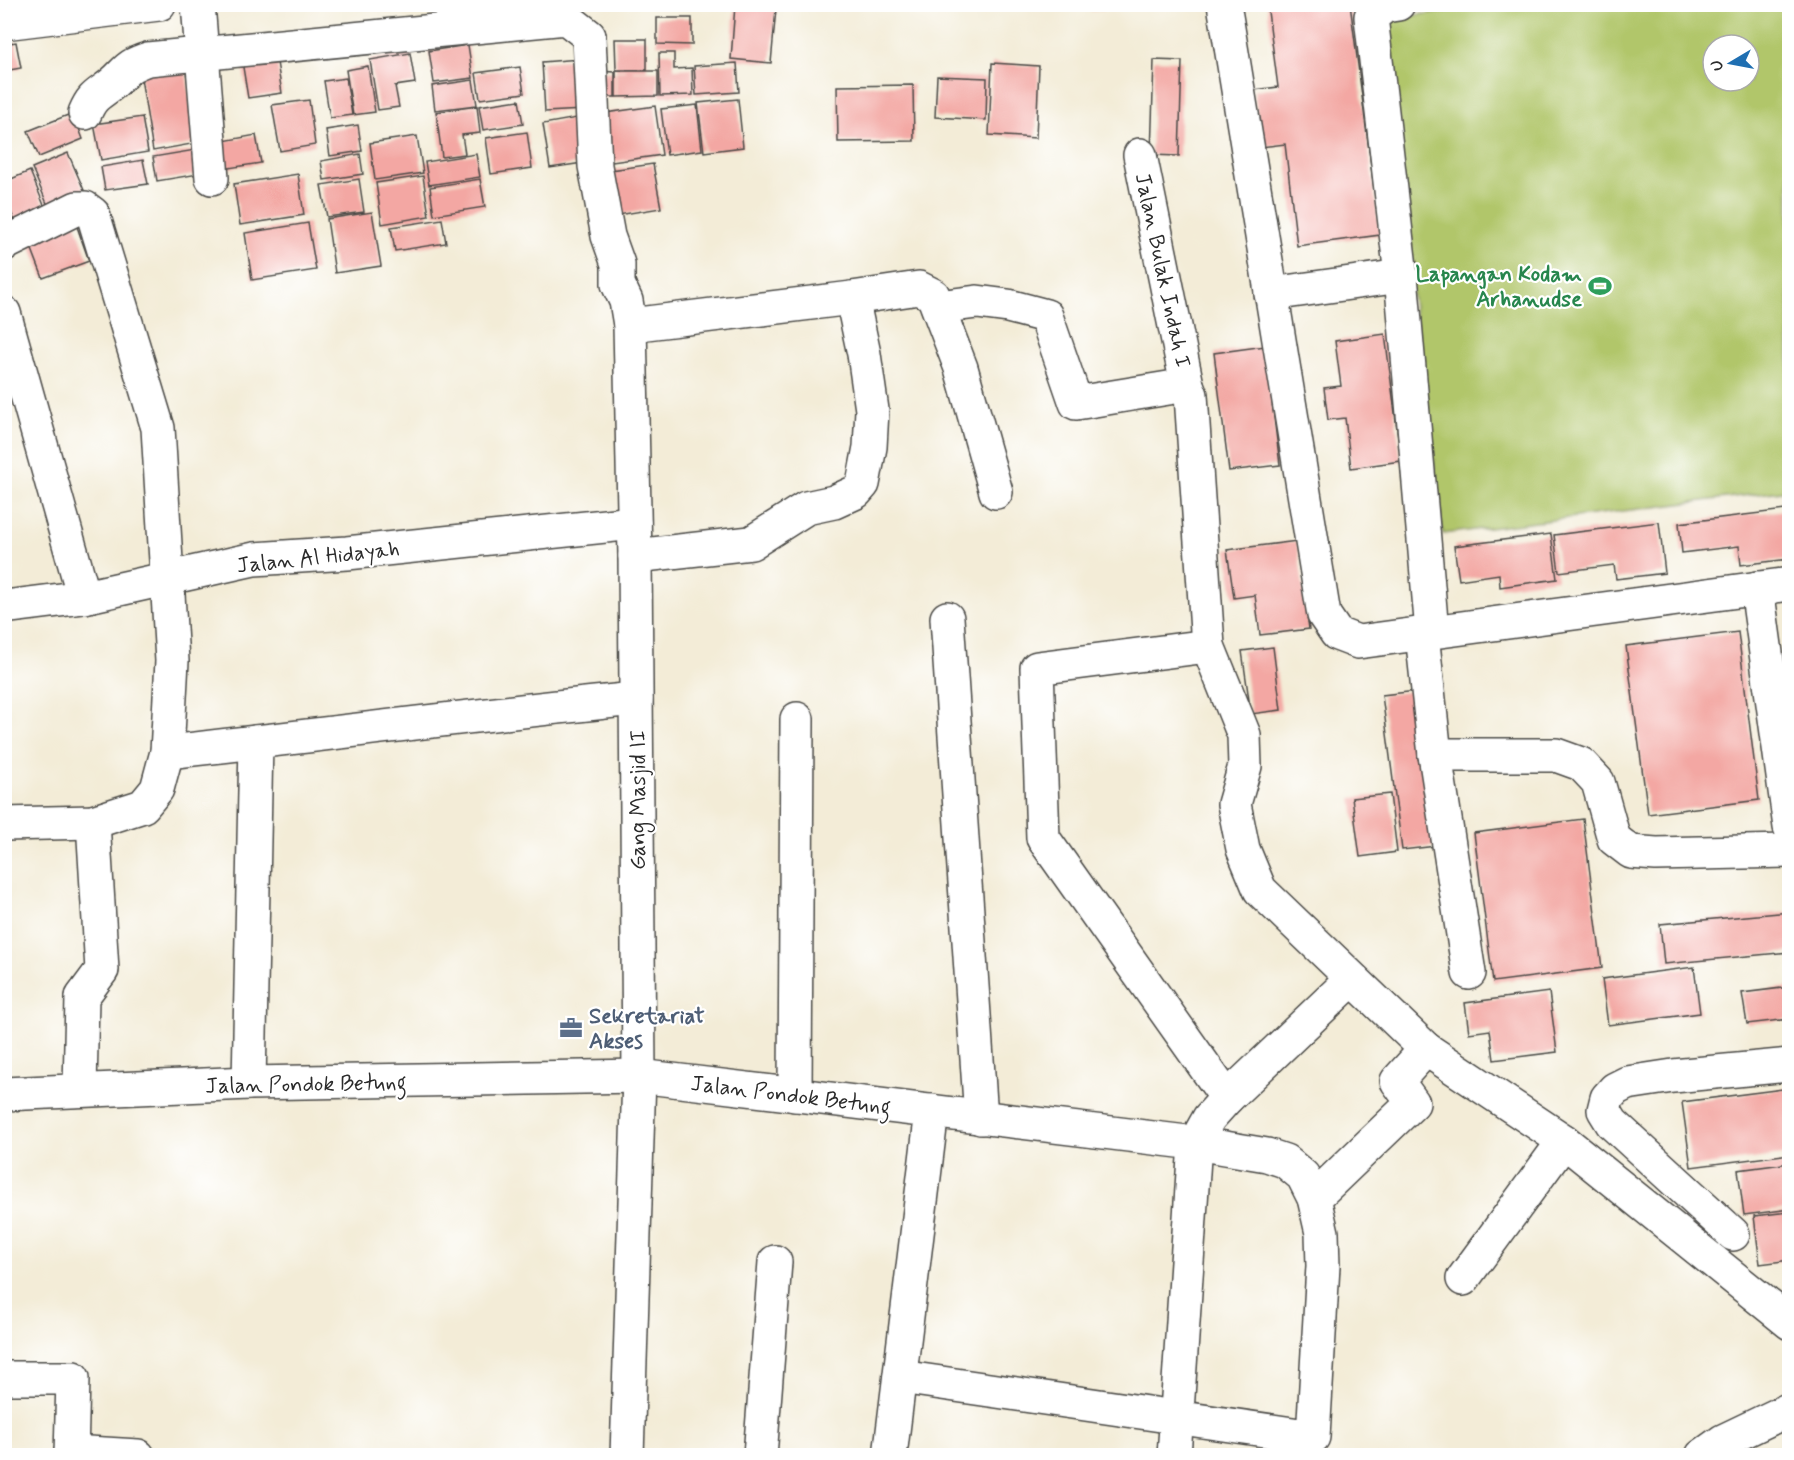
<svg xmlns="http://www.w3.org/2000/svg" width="1794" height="1460" font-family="Mynerve,sans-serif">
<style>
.green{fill:#b1c66b;stroke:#6e784b;stroke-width:1.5;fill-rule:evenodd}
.building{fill:#f3a7a3}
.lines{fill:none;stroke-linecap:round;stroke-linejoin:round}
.minor-casing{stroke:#494845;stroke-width:36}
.minor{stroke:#fff;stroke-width:33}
.labels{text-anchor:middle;stroke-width:4.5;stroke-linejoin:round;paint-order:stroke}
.street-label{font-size:22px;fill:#2b2b2b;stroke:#fff}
.leisure-label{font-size:22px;font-weight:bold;fill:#27864d;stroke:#fff;text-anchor:end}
.service-label{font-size:22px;font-weight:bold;fill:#4e5e75;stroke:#fff;text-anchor:start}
</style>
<rect width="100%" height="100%" fill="#fff"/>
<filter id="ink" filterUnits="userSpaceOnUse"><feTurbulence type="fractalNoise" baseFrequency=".0167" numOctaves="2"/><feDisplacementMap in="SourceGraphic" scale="12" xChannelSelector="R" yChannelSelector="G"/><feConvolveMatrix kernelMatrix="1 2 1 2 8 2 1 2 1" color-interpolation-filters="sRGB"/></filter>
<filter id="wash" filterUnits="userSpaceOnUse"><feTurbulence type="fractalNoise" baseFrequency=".008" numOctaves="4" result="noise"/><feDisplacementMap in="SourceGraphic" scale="24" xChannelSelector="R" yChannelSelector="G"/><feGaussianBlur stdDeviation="1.35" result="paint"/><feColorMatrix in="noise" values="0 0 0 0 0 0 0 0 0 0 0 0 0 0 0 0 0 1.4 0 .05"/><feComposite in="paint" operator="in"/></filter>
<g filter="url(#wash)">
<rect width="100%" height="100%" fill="#f3ecd7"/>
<path class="green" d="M1502,4l287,1v485l-346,44 -66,-514zM1713,45h36v36h-36z"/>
<g id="blocks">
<g class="building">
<polygon points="1090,4 1130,4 1130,6 1091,11"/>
<polygon points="1267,4 1350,4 1380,235 1297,246 1285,144 1261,147 1254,90 1278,87"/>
<polygon points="735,5 776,9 771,63 731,59"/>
<polygon points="657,18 692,18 692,45 657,44"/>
<polygon points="615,39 647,39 647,70 616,70"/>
<polygon points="16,42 21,68 4,71 4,44"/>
<polygon points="468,45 473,78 434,83 429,51"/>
<polygon points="410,53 415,83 395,86 399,107 378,110 370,60"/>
<polygon points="659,53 674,53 674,69 692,68 693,95 660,96"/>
<polygon points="276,56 282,93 248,98 242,61"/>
<polygon points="580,59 584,110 545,112 542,62"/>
<polygon points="1154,60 1182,61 1179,156 1151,155"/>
<polygon points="737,63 739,92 696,95 694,66"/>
<polygon points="992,63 1039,66 1036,138 989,135"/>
<polygon points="185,65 197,143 153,151 140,72"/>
<polygon points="368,66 375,112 353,115 346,70"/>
<polygon points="520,67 524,93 480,99 476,73"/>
<polygon points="596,71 615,72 615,97 595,97"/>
<polygon points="616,71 658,71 658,96 616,97"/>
<polygon points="937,76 987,78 986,120 935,117"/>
<polygon points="346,78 352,115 330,118 324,81"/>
<polygon points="473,80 477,105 435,110 432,86"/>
<polygon points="913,85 914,141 838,142 837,86"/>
<polygon points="738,99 743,147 704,152 698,103"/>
<polygon points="309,100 315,145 280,151 272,105"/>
<polygon points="519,100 523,124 483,130 479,106"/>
<polygon points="697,105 702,150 667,155 661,109"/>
<polygon points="477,106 480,133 462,135 465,154 442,157 436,112"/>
<polygon points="655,106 662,155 605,163 598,114"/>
<polygon points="73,113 83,139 39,157 28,131"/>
<polygon points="142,117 148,152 101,160 94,124"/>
<polygon points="582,117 589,162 550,168 543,124"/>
<polygon points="358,125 362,151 330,156 326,130"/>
<polygon points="527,132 532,168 491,174 486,138"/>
<polygon points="256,135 261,163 216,170 212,143"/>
<polygon points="417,136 423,173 375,180 370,143"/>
<polygon points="195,150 199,174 157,181 153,157"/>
<polygon points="68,153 87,197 51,213 32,168"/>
<polygon points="360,154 363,174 324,180 321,161"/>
<polygon points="476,154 480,177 429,185 425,162"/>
<polygon points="143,160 148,184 105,190 101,167"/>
<polygon points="653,164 661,208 612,216 604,171"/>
<polygon points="30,171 48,215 18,228 4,196 4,182"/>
<polygon points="298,174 304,215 240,225 234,184"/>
<polygon points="423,176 429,216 382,224 376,183"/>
<polygon points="359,179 364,212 327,217 321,185"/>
<polygon points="480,179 485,207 434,215 430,187"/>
<polygon points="4,201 16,227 4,232"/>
<polygon points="372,212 381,266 335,273 327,219"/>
<polygon points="442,219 446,243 395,251 391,227"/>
<polygon points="75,221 89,261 43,278 28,239"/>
<polygon points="308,223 316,270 252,280 245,233"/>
<polygon points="1385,334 1401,461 1351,468 1345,418 1328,420 1324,388 1341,386 1335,341"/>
<polygon points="1265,346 1280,465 1229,471 1214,353"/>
<polygon points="1785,510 1790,559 1741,565 1739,546 1682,553 1679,523"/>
<polygon points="1659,522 1665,573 1616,579 1614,565 1559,572 1554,535"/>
<polygon points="1551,534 1557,579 1500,587 1499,574 1459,580 1454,546"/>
<polygon points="1297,541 1309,629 1260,635 1255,595 1234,598 1227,550"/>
<polygon points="1738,632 1759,800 1648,814 1626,646"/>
<polygon points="1273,647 1281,710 1251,714 1242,651"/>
<polygon points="1425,690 1445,845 1402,850 1382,695"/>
<polygon points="1390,794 1397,852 1360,857 1352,798"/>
<polygon points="1583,819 1602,968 1493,982 1474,833"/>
<polygon points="1790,912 1790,952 1664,964 1660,924"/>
<polygon points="1694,967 1700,1013 1608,1025 1602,979"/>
<polygon points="1790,987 1790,1019 1747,1024 1742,993"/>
<polygon points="1549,992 1557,1052 1494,1060 1490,1030 1469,1033 1465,1003"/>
<polygon points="1790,1088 1790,1154 1691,1167 1682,1102"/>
<polygon points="1790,1163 1790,1209 1744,1215 1738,1170"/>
<polygon points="1790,1212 1790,1260 1760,1264 1754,1216"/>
</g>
</g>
</g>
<g filter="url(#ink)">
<use href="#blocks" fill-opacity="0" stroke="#494845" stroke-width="1.5"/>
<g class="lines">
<g class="minor-casing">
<g id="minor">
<polyline points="198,4 212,178"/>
<polyline points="1224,4 1324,615 1337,634 1358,642 1790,584"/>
<polyline points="1398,4 1385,6 1371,17 1401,276 1432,632"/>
<polyline points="4,19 12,22 159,4"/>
<polyline points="589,37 595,166 608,236 618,264 618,284 626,301 630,325 635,556 639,1076 627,1456"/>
<path d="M85,113c8,-19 14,-18 28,-30 15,-13 13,-17 35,-24l418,-41 23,18"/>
<polyline points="1140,155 1187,385"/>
<polyline points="4,244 77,208 85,208 93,214 158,428 172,661 167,752 157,789 143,806 93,822 4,824"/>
<polyline points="1271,294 1401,276"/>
<polyline points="938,307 977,302 1008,306 1046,316 1076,403 1187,385 1191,395 1208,646 1244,735 1245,766 1234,804 1243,849 1260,890 1426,1049 1397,1081 1413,1103 1314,1198"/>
<polyline points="4,313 84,597"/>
<polyline points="630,325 852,298 919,288 933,295 961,368 996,492"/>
<polyline points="635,556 751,543 806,508 834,502 856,492 863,484 870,447 872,410 864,354 852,298"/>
<polyline points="1757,588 1790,827"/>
<polyline points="4,607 84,597 254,559 347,553 634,523"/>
<polyline points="947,618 981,1118"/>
<polyline points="1422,634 1435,755 1556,755 1581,764 1598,782 1614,839 1631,852 1656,854 1790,851"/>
<path d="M167,752c156,-17 312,-38 469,-53"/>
<polyline points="1435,755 1469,973"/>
<polyline points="1426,1049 1564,1141 1790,1323"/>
<polyline points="249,1083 256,742"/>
<polyline points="80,1090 82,997 102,970 93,822"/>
<polyline points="4,1094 249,1083 639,1076 1195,1143 1267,1155 1285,1161 1303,1176 1314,1198 1322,1233 1323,1266 1313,1437 900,1377"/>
<polyline points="795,1095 797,719"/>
<polyline points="1227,1098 1352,979"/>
<polyline points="1733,1234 1612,1123 1604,1110 1607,1098 1615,1089 1627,1083 1673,1076 1790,1065"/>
<polyline points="1463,1279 1564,1141"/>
<polyline points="4,1378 73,1378 71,1456"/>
<polyline points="71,1452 138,1456"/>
<polyline points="760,1456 775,1262"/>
<polyline points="890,1456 932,1111"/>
<polyline points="1174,1456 1195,1143 1209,1118 1227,1098 1043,838 1037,668 1208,646"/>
<polyline points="1702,1456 1723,1441 1790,1409"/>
</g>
</g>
<use href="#minor" class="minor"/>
</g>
</g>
<defs>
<g id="stadium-bare" transform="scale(1.8)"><path d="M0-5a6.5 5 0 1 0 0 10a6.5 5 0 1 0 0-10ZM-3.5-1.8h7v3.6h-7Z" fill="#2e9e5b" stroke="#fff" stroke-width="2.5" paint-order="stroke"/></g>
<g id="office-bare" transform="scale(1.8)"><path d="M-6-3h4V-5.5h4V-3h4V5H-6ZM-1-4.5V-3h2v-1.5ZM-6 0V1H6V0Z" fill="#5c6f8a" stroke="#fff" stroke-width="2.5" paint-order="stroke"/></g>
</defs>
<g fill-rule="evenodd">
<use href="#stadium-bare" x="1600" y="286"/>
<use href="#office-bare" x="571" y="1028"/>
</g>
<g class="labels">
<g class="street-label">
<text transform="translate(1164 270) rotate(78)" y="8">Jalan Bulak Indah I</text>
<text transform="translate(318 556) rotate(-6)" y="8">Jalan Al Hidayah</text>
<text transform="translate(637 800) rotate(-90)" y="8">Gang Masjid II</text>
<text transform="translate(306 1083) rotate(-1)" y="8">Jalan Pondok Betung</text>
<text transform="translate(791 1094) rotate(7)" y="8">Jalan Pondok Betung</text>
</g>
<g class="leisure-label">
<text x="1582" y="281">Lapangan Kodam<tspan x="1582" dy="25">Arhanudse</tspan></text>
</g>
<g class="service-label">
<text x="589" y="1023">Sekretariat<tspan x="589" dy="25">Akses</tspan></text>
</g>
</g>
<rect width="1794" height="1460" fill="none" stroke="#fff" stroke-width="24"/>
<g transform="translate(1731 63) rotate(260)"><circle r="28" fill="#ffffff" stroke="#aaaaaa" stroke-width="1.5"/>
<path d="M0-4.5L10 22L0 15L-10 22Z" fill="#1f6fb2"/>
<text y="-9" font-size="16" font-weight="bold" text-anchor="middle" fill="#2b2b2b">U</text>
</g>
</svg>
